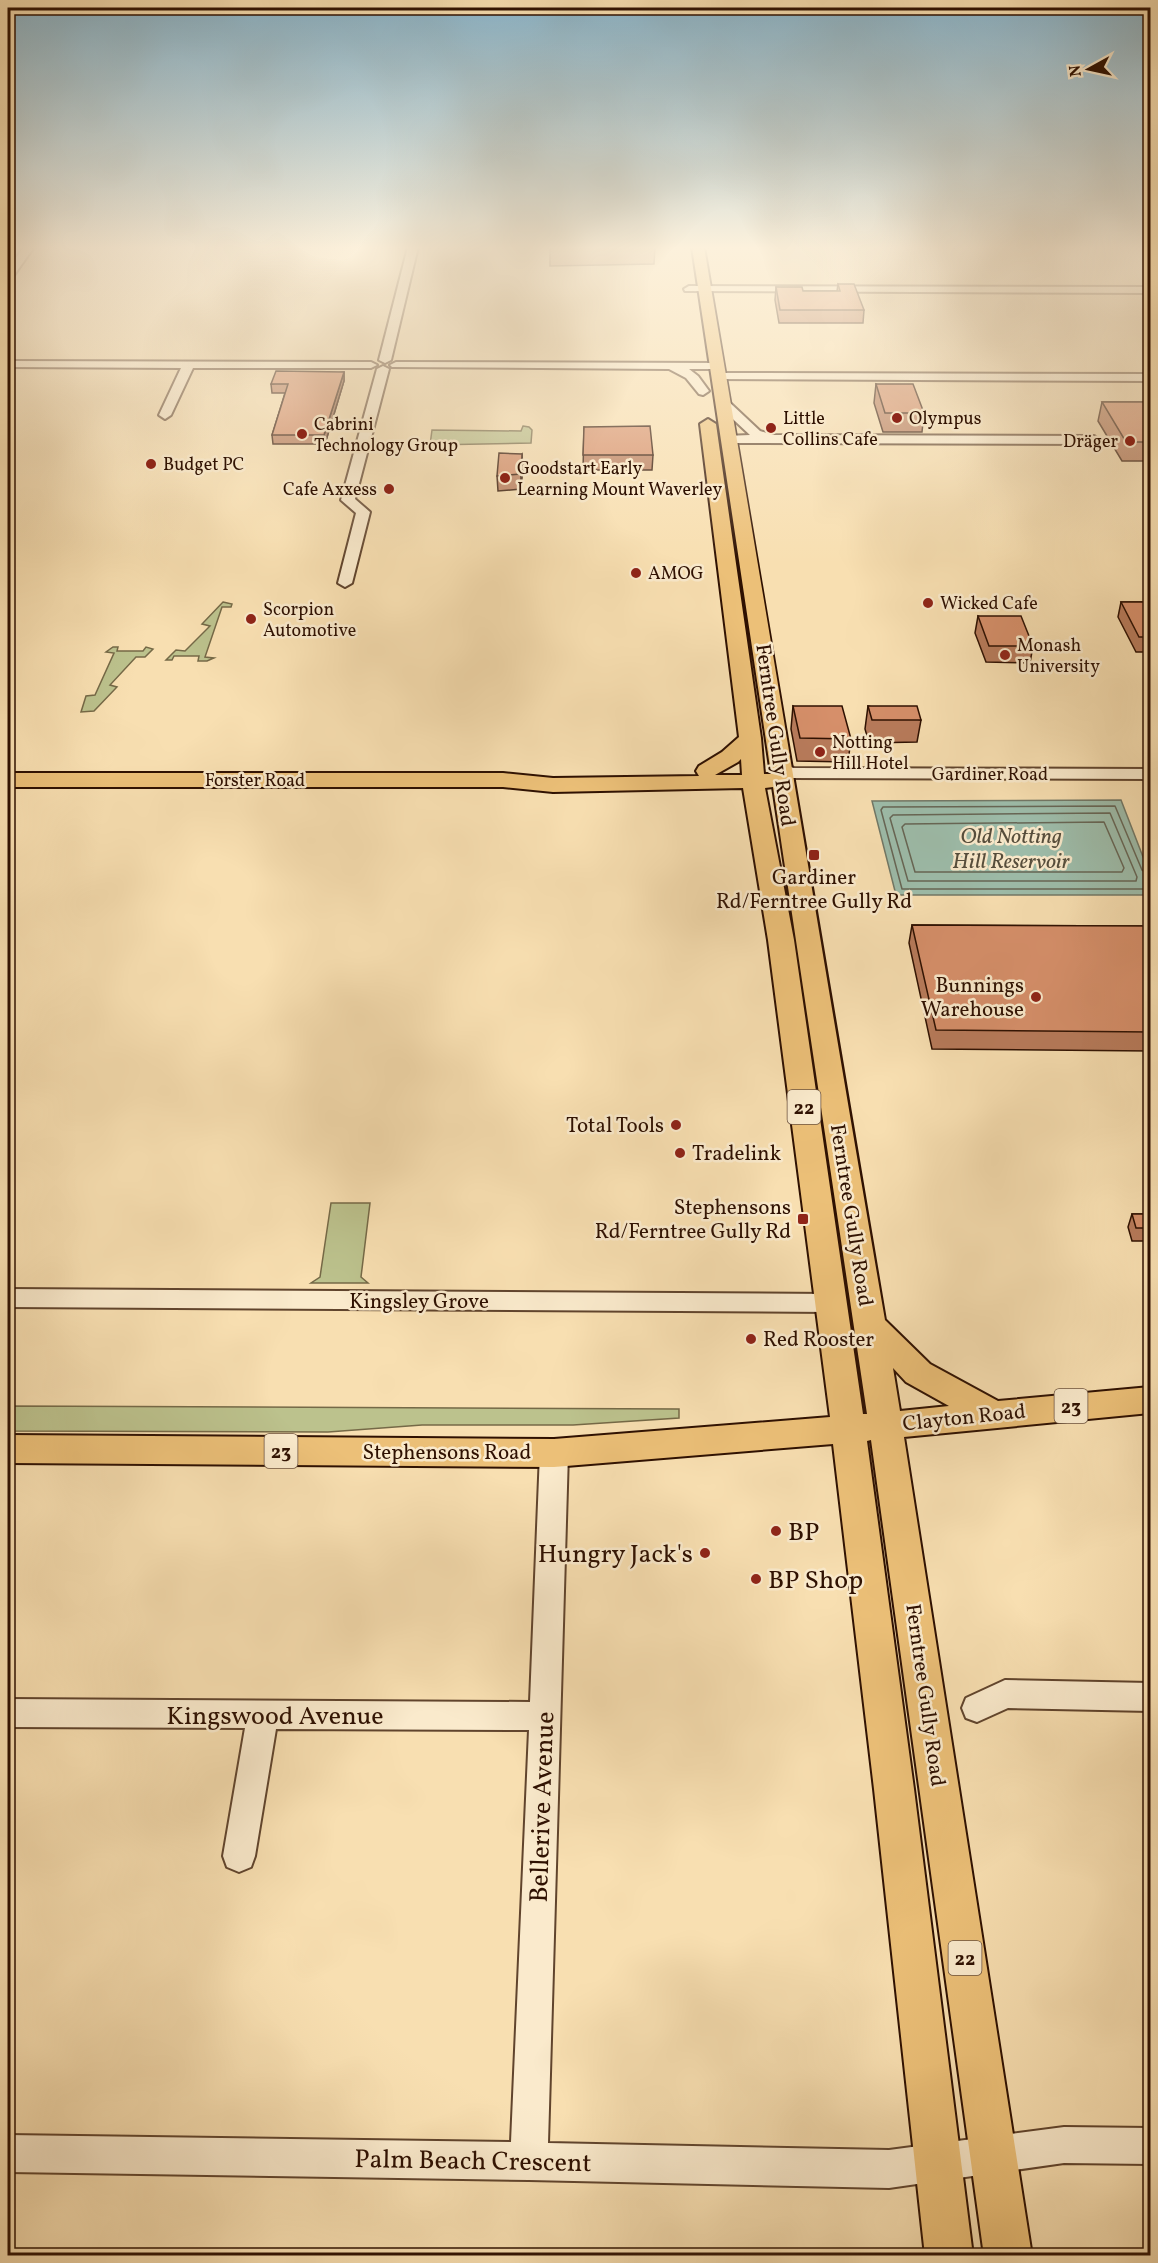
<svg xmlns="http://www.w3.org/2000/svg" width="1158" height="2263" font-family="Vollkorn,serif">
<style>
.green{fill:#bcc28d;stroke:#756947;stroke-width:1.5}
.water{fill:#9dbdab;stroke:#717867;stroke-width:1.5}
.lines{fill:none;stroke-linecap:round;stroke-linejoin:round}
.shore{stroke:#666656;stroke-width:1.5}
.minor-casing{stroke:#60442d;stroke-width:4}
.major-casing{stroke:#2e1001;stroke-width:4}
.minor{fill:#faeacc;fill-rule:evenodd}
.major{fill:#ecc078;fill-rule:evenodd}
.wall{fill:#b87b5b;stroke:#2e1001;stroke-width:1.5}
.shaded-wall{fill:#96644a;stroke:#2e1001;stroke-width:1.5}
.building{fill:#d68f6a;stroke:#2e1001;stroke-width:1.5}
.poi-dot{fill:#8f2418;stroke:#faeacc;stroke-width:2}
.labels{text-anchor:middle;stroke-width:5;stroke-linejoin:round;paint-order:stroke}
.far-poi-label{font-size:18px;fill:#2e1001;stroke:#faeacc;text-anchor:start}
.far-street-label{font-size:18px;fill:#2e1001;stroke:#faeacc}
.shield{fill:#faeacc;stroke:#6b513e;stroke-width:1.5}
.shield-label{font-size:20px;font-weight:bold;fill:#2e1001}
.street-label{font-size:21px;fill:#2e1001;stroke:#faeacc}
.poi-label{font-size:21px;fill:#2e1001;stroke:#faeacc;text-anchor:end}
.water-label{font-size:22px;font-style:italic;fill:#554d3c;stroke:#faeacc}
.near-poi-label{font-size:26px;fill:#2e1001;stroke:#faeacc;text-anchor:start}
.near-street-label{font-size:26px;fill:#2e1001;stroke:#faeacc}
</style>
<rect width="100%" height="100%" fill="#f8dfb1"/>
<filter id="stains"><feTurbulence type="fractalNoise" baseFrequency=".00333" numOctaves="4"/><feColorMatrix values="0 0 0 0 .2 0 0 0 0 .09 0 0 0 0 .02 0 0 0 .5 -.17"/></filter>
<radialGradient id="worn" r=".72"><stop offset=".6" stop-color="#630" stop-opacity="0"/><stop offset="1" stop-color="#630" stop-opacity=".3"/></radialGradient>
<g class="green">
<polygon points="523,426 529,427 532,430 531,443 430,445 432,430 521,431"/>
<polygon points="223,602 232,604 231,607 222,607 205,657 214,658 207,661 198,661 199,656 174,656 172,660 166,660 176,650 185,651 210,626 202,624"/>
<polygon points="113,647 118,647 117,651 143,651 146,647 153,649 145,657 136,657 110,685 117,687 94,711 81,712 86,696 95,695 114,653 106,652"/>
<polygon points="331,1203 370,1203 361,1277 368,1283 311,1283 320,1277"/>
<polygon points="8,1406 679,1409 679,1418 573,1425 422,1425 328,1432 8,1431"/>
</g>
<polygon class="water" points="1121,800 1150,875 1150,895 896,895 872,801"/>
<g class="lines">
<g class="shore">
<polygon points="1110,813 1137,877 1136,881 908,881 890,818 893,815"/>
<polygon points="1104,822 1124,868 1122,872 915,872 902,827 905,824"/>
<polyline points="1150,875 1142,870 1115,806 883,807 881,810 902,889 1150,889"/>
</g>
<g class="minor-casing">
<g id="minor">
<polygon points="24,247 34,247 12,278 8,279 8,269"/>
<polygon points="408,247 418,247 391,360 385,363 379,360"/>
<polygon points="689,286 1150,287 1150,293 685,291 684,289"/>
<polygon points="8,361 371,362 377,365 371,368 193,368 171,415 165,419 159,415 181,368 8,367"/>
<polygon points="396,362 717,363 723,366 717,369 689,369 698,376 709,391 703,395 699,394 686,378 669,369 392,367 390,365"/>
<polygon points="383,366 389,369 355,499 370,512 352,583 345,587 338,583 356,513 341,500 377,369"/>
<polygon points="719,373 1150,374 1150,381 715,379 715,375"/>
<polygon points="724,400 728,401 760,431 773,435 1094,436 1100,440 1094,444 729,443 725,442 723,439 725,436 750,435 720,407 720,401"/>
<polygon points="780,764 794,768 1150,769 1150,779 793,778 774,773 771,769 774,765"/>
<polygon points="8,1289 831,1294 840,1296 843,1303 840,1310 831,1312 8,1307"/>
<polygon points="554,1442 564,1445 568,1453 548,2143 889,2150 1064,2127 1150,2128 1150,2164 1064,2163 889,2188 529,2180 8,2172 8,2135 511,2142 529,1730 276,1729 255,1856 251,1867 239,1872 227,1867 223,1856 245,1728 8,1727 8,1699 530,1702 540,1453 544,1445"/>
<polygon points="1005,1680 1150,1683 1150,1711 1008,1708 977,1722 966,1718 962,1708 966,1698"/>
</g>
</g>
<g class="major-casing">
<path id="major" d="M692,247h12c62,358 119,716 181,1073l45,44 68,37 152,-14v26l-246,24 128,819h-48l-113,-816 -4,1 47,348 59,467h-48l-51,-467 -41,-345 -279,23 -546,-4v-28l546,4 276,-22 -62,-477 -25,-152 -190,4 -50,-5h-495v-14h495l50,5 146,-2 -3,-5 3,-5 23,-14 17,-15 -39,-313 8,-5 8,5 45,314 3,36h7zM741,759l1,16h-27l23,-13zM773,787l94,627h-4l-69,-474 -29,-152zM893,1368l13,14 43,24 -49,5z"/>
</g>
<use href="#minor" class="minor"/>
<use href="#major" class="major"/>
</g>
<g class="wall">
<polygon points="550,247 655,247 654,264 550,266"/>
<polygon points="838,284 864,310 863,323 779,323 775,300 776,287 803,291 837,291"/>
<polygon points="344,372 344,381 325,444 273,444 272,435 285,393 272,393 271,384"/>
<polygon points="876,384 924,413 922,432 883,432 874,403"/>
<polygon points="1102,402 1150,402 1150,461 1122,461 1098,421"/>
<polygon points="584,427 653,455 652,470 583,470"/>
<polygon points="522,454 521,489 498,491 497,476"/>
<polygon points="1121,602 1150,602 1150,652 1136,652 1118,617"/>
<polygon points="978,616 1033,646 1030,663 986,662 975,633"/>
<polygon points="793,706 851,739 848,762 797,761 791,729"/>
<polygon points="868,706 921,720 917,742 869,743 865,729"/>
<polygon points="912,925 1150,926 1150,1051 932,1049 909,943"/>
<polygon points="1132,1214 1150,1214 1150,1241 1132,1241 1128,1227"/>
</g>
<g class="shaded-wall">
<polygon points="344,372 344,381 325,444 324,435"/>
<polygon points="522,454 523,468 521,489 521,474"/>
</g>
<g class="building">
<polygon points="838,284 854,284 864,310 780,310 776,287 802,287 803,291 840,291"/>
<polygon points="276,371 344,372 324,435 272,435 288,384 271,384"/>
<polygon points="876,384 913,384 924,413 885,413"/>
<polygon points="1102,402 1150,402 1150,442 1126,442"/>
<polygon points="650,426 653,455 583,455 584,427"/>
<polygon points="499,453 522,454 521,474 497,476"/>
<polygon points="1121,602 1150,602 1150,637 1139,637"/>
<polygon points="978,616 1021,616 1033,646 989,646"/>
<polygon points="793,706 842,706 851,739 800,738"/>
<polygon points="868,706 917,706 921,720 872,720"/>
<polygon points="912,925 1150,926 1150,1032 936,1030"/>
<polygon points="1132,1214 1150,1214 1150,1228 1136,1228"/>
</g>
<linearGradient id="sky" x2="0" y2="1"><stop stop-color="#8ab8d0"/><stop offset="0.44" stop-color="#fcf1dc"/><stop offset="1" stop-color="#fcf1dc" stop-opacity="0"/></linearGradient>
<rect width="1158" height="563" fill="url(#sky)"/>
<g class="poi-dot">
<circle cx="897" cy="418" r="6"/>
<circle cx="771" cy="428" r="6"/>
<circle cx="302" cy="434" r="6"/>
<circle cx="1130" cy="441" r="6"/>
<circle cx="151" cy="464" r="6"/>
<circle cx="505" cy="478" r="6"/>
<circle cx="389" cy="489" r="6"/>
<circle cx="636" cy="573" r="6"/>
<circle cx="928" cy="603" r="6"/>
<circle cx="251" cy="619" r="6"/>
<circle cx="1005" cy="655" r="6"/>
<circle cx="820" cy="752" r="6"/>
<rect x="808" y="849" width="12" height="12" rx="3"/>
<circle cx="1036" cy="997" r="6"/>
<circle cx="676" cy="1125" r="6"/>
<circle cx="680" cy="1153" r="6"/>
<rect x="797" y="1213" width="12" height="12" rx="3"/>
<circle cx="751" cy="1339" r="6"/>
<circle cx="776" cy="1531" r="6"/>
<circle cx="705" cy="1553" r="6"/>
<circle cx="756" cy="1579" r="6"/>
</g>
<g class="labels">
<g class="far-poi-label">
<text x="783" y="424">Little<tspan x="783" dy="21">Collins Cafe</tspan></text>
<text x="909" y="424">Olympus</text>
<text x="314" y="430">Cabrini<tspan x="314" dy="21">Technology Group</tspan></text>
<text x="1118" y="447" text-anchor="end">Dräger</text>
<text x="163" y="470">Budget PC</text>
<text x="517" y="474">Goodstart Early<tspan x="517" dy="21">Learning Mount Waverley</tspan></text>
<text x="377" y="495" text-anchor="end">Cafe Axxess</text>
<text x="648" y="579">AMOG</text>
<text x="940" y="609">Wicked Cafe</text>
<text x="263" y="615">Scorpion<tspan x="263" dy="21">Automotive</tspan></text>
<text x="1017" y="651">Monash<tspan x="1017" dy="21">University</tspan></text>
<text x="832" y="748">Notting<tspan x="832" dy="21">Hill Hotel</tspan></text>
</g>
<g class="far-street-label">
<text x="990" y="780">Gardiner Road</text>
<text x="255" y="786">Forster Road</text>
</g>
<g class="shield">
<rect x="787.5" y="1090" width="33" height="34" rx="4.5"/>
<rect x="1054.5" y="1389" width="33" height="34" rx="4.5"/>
<rect x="264.5" y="1434" width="33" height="34" rx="4.5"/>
<rect x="948.5" y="1941" width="33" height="34" rx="4.5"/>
</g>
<g class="shield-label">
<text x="804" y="1114">22</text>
<text x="1071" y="1413">23</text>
<text x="281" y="1458">23</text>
<text x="965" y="1965">22</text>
</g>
<g class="street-label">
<text transform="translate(776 735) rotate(82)" y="7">Ferntree Gully Road</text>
<text transform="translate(852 1215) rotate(81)" y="7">Ferntree Gully Road</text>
<text x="419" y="1308">Kingsley Grove</text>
<text transform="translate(964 1417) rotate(-6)" y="7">Clayton Road</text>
<text x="447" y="1459">Stephensons Road</text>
<text transform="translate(926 1695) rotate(82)" y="7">Ferntree Gully Road</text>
</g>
<g class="poi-label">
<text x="814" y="884" text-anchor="middle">Gardiner<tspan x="814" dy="24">Rd/Ferntree Gully Rd</tspan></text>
<text x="1024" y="992">Bunnings<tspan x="1024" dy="24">Warehouse</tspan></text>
<text x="664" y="1132">Total Tools</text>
<text x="692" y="1160" text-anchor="start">Tradelink</text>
<text x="791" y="1214">Stephensons<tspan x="791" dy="24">Rd/Ferntree Gully Rd</tspan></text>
<text x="763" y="1346" text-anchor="start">Red Rooster</text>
</g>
<g class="water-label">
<text x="1011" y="843">Old Notting<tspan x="1011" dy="25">Hill Reservoir</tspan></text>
</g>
<g class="near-poi-label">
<text x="788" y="1540">BP</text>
<text x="693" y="1562" text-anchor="end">Hungry Jack's</text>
<text x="768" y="1588">BP Shop</text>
</g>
<g class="near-street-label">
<text x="275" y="1724">Kingswood Avenue</text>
<text transform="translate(541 1807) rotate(-88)" y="9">Bellerive Avenue</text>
<text transform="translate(473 2160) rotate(1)" y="9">Palm Beach Crescent</text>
</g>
</g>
<rect width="1158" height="2263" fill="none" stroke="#f8dfb1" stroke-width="30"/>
<rect x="9" y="9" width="1140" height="2245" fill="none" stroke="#2e1001" stroke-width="3"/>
<rect x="15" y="15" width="1128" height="2233" fill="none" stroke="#2e1001" stroke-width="1.5"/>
<g transform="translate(1089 69) rotate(262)" stroke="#faeacc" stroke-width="4.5" paint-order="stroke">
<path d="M0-4.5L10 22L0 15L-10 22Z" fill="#2e1001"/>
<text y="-9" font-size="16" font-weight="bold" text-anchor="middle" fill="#2e1001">N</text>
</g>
<rect width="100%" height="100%" filter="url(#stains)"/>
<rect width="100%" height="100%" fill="url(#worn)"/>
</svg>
